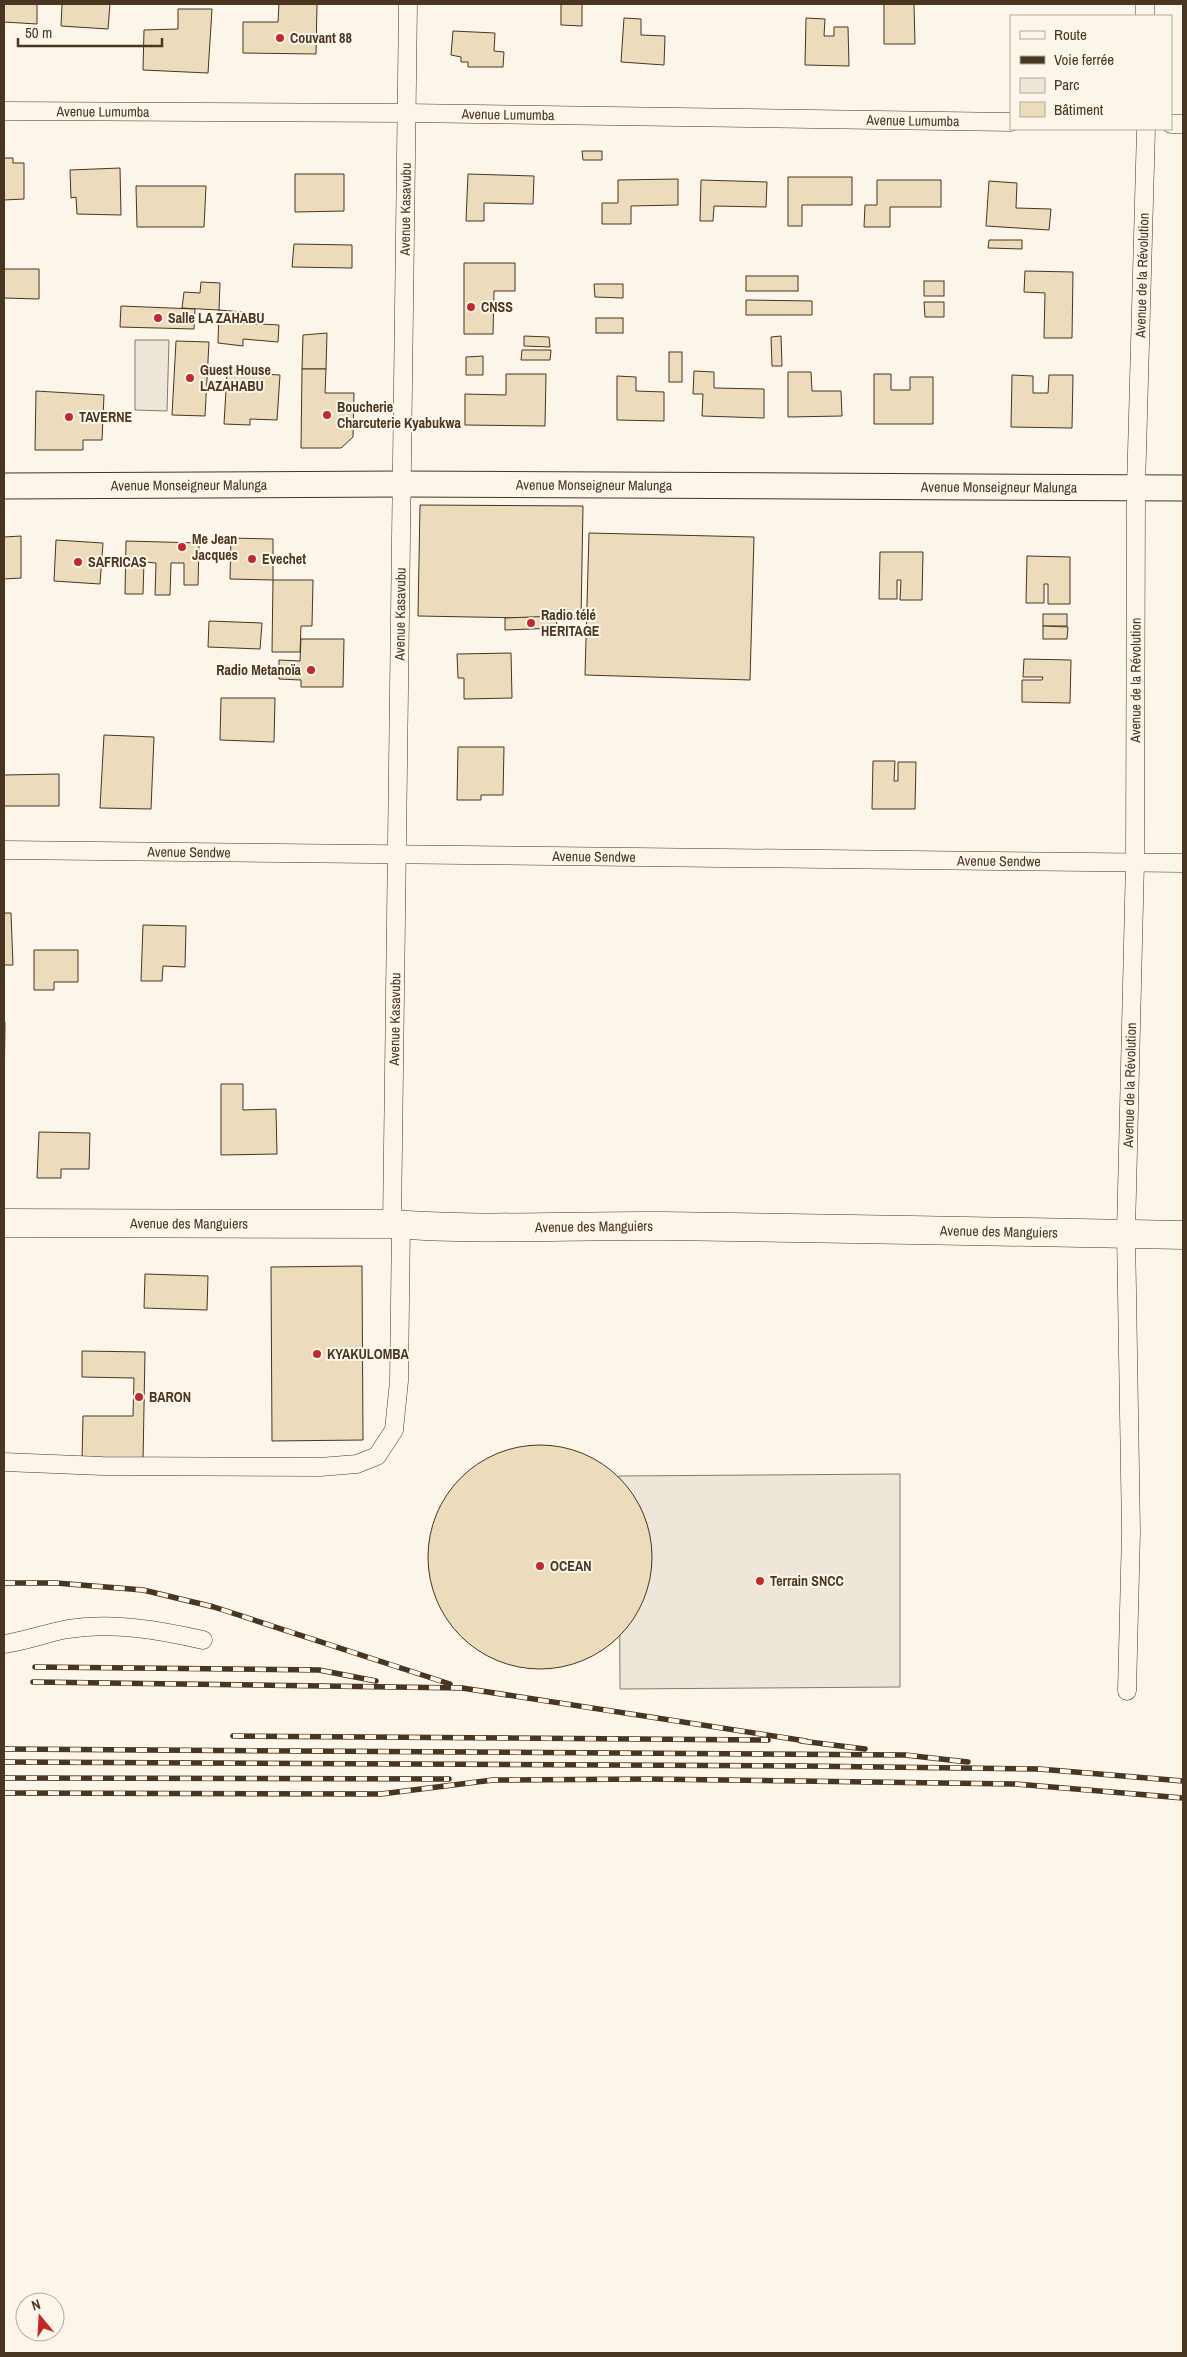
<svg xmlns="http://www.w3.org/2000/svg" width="1187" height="2357" font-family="'Archivo Narrow',sans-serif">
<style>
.green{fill:#ede6d9;stroke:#887966}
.building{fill:#ecdcbc;stroke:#4a3520}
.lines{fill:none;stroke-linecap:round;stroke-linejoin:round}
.street-casing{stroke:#4a3520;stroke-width:19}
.secondary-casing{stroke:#4a3520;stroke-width:27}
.highway-casing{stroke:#4a3520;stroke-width:29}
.street{stroke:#fbf6e9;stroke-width:18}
.secondary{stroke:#fbf6e9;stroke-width:25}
.highway{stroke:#fbf6e9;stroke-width:28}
.rail-casing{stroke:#4a3520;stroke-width:5.5}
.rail{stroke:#fbf6e9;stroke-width:4;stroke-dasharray:11;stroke-linecap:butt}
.poi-dot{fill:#c62828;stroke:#fbf6e9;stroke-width:2}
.labels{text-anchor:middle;stroke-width:4;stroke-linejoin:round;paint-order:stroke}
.poi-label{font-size:14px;font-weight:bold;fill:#4a3520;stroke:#fbf6e9;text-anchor:start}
.street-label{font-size:14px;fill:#4a3520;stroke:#fbf6e9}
</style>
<rect width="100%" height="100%" fill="#fbf6e9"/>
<g class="green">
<polygon points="135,340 169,340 167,411 135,410"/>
<polygon points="900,1474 900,1687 620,1689 619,1476"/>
</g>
<g class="building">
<polygon points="4,4 37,4 37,24 4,22"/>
<polygon points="62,4 110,4 108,29 61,26"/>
<polygon points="279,4 317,4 316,54 243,53 243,22 278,22"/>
<polygon points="561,4 582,4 582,26 561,25"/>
<polygon points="884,4 914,4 915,44 884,44"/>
<polygon points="178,9 212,9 208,73 143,70 144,30 178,29"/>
<polygon points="624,18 641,19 641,35 665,36 664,65 621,62"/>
<polygon points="806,18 825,19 824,36 834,36 834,27 848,27 849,66 805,65"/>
<polygon points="453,31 495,33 494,51 504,52 503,67 468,67 468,62 461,62 461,57 451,55"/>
<polygon points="582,151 602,151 602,160 583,160"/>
<polygon points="4,158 13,158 13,163 24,163 24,199 4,200"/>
<polygon points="120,168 121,215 77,214 76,197 71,198 70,170"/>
<polygon points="295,174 344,174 344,211 295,212"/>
<polygon points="468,174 534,176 533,204 484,203 484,221 466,221"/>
<polygon points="788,177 852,177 852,205 802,205 802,226 788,226"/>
<polygon points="678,179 678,205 631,206 631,224 602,224 602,203 618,203 618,180"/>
<polygon points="701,180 767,182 766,207 714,206 713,221 700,221"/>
<polygon points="877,180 941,180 941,207 890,207 890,227 864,227 865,205 877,205"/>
<polygon points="989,181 1017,183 1016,208 1051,209 1049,230 986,226"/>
<polygon points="136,186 206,186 204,227 137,227"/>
<polygon points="989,240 1022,240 1022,249 988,248"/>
<polygon points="294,244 352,245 352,268 292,267"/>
<polygon points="464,263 515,263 515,291 494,291 493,334 464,334"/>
<polygon points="4,269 39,269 39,299 4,298"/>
<polygon points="1025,271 1073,272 1072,338 1044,338 1045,293 1024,292"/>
<rect x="746" y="276" width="52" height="15"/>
<rect x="924" y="281" width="20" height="15"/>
<polygon points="201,282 220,283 219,310 182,308 184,292 200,293"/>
<polygon points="594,284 623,284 623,298 595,297"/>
<polygon points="746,300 812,301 812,315 746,315"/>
<polygon points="924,302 944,302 944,317 925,317"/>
<polygon points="121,306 195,309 194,329 120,327"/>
<polygon points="219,310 243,312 242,323 279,325 278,342 243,339 243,346 218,343"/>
<rect x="596" y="318" width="27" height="15"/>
<polygon points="327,333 326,369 302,369 303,335"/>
<polygon points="524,336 549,337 550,347 524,346"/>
<polygon points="781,336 782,366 772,366 771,337"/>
<polygon points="176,341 209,342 205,416 172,415"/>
<polygon points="522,350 551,350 550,360 521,360"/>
<rect x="669" y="352" width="13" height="30"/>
<polygon points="483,356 483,375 466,375 466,357"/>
<polygon points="302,369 326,369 325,393 354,393 353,437 341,448 301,448"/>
<polygon points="694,371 714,372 714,388 764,389 764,418 702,416 703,394 693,394"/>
<polygon points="227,372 280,375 277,420 250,419 250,425 224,424"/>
<polygon points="788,372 811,372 812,391 841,391 842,416 788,417"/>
<polygon points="506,374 546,374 545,426 465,425 465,394 506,395"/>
<polygon points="874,374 891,374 891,390 910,390 910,377 933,377 933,424 874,424"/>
<polygon points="1012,375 1033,376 1033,393 1048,393 1049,375 1073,375 1072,428 1011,427"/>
<polygon points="617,376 636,377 636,391 664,392 664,421 617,420"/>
<polygon points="36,391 104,395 102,440 83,440 83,450 35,450"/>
<polygon points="420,505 583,506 581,619 418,616"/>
<polygon points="589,533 754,537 750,680 585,675"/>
<polygon points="21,536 21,578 4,579 4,537"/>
<polygon points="231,538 273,539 273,580 230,579"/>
<polygon points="56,540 103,543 100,584 54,581"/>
<polygon points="126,541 199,543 198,585 184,585 184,563 171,563 170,595 155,595 156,563 144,562 143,594 125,594"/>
<polygon points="880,552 923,552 922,600 900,600 901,580 897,580 897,599 879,599"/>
<polygon points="1027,556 1070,557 1070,604 1048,604 1048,584 1044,584 1044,603 1026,603"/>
<polygon points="273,580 313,580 312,626 301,626 300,652 272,652"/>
<rect x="1043" y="614" width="24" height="12"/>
<polygon points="556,616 557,628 505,630 505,618"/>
<polygon points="209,621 262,623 260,649 208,647"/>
<polygon points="1043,626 1068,627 1067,639 1043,639"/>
<polygon points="301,639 344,639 343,687 301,687 301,680 279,679 279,660 300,661"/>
<polygon points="511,653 512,698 464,699 464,678 458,678 457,654"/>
<polygon points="1024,659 1071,660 1070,703 1022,702 1022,680 1042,680 1043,677 1023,677"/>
<polygon points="221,698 275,698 274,742 220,740"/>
<polygon points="104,735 154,737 151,809 100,808"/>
<polygon points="458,747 504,747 503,795 481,795 481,800 457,800"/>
<polygon points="873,761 895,761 894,781 898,781 898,762 916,762 915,809 872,809"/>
<polygon points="59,774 59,806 4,806 4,775"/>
<polygon points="4,913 11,913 13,965 4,965"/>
<polygon points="143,925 186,926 185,967 163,966 162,981 141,981"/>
<polygon points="34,950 78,950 78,982 54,982 54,990 34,990"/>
<polygon points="4,1022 5,1022 4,1098"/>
<polygon points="221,1084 243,1084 243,1110 276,1109 277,1154 221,1155"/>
<polygon points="39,1132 90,1133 89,1169 61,1169 61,1178 37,1178"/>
<polygon points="362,1266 363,1440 272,1441 271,1267"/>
<polygon points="145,1274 208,1276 207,1310 144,1308"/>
<polygon points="82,1351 145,1352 143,1461 82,1461 83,1416 133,1416 134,1378 82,1377"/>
<circle cx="540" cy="1557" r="112"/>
</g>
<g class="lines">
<g class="street-casing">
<g id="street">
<polyline points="1145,4 1145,16"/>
<path id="s1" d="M4,111l402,2 605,9"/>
<polyline points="1171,124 1183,124"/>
<path id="s2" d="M4,850l1179,13"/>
<path id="s3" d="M392,1224l16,-1220"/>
<polyline points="4,1462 102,1466 320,1467 357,1464 377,1456 394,1430 399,1381 401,1224"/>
<path d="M4,1644c22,-3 42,-11 64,-15 45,-7 91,1 135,11"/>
<path id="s4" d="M1127,1691l4,-159 -5,-300 9,-370 1,-374 10,-359"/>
</g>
</g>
<g class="secondary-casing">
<g id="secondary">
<path id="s5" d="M4,486l398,-2 781,4"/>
</g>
</g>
<g class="highway-casing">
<g id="highway">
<path id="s6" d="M4,1223l388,1c90,7 181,1 271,2 173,2 347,6 520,9"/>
</g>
</g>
<use href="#street" class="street"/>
<use href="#secondary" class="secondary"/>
<use href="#highway" class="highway"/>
<g class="rail-casing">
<g id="rail">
<polyline points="4,1583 56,1583 143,1590 214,1607 450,1684"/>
<polyline points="35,1667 319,1670 376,1681"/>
<polyline points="33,1682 462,1688 806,1741"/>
<polyline points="233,1736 768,1740"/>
<polyline points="801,1741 865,1749"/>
<polyline points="4,1749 905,1755 968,1762"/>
<polyline points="4,1762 802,1766 1039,1769 1183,1781"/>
<polyline points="4,1778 449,1779"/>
<polyline points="4,1793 381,1794 493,1780 648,1779 1015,1784 1183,1798"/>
</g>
</g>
<use href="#rail" class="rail"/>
</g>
<g class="poi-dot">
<circle cx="280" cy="38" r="5"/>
<circle cx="471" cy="307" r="5"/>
<circle cx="158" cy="318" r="5"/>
<circle cx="190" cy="378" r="5"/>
<circle cx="327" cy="415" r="5"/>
<circle cx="69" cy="417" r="5"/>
<circle cx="182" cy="547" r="5"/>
<circle cx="252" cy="559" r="5"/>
<circle cx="78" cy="562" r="5"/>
<circle cx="531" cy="623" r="5"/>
<circle cx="311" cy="670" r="5"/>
<circle cx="317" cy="1354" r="5"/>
<circle cx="139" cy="1397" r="5"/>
<circle cx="540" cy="1566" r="5"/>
<circle cx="760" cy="1581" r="5"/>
</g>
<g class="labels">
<g class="poi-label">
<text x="290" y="43">Couvant 88</text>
<text x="481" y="312">CNSS</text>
<text x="168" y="323">Salle LA ZAHABU</text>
<text x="200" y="375">Guest House<tspan x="200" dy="16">LAZAHABU</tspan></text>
<text x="337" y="412">Boucherie<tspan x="337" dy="16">Charcuterie Kyabukwa</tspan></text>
<text x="79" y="422">TAVERNE</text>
<text x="192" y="544">Me Jean<tspan x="192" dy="16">Jacques</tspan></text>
<text x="262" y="564">Evechet</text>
<text x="88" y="567">SAFRICAS</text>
<text x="541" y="620">Radio télé<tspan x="541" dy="16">HERITAGE</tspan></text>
<text x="301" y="675" text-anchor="end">Radio Metanoïa</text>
<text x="327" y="1359">KYAKULOMBA</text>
<text x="149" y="1402">BARON</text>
<text x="550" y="1571">OCEAN</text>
<text x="770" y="1586">Terrain SNCC</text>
</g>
<g class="street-label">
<text dy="5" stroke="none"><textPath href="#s1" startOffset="99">Avenue Lumumba</textPath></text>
<text dy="5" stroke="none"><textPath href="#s1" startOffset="504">Avenue Lumumba</textPath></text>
<text dy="5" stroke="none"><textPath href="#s1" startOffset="909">Avenue Lumumba</textPath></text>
<text dy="5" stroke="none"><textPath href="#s3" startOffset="1015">Avenue Kasavubu</textPath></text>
<text dy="5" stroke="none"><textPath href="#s4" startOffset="1416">Avenue de la Révolution</textPath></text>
<text dy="5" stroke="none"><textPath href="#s5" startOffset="185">Avenue Monseigneur Malunga</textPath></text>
<text dy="5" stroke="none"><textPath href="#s5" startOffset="590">Avenue Monseigneur Malunga</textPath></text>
<text dy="5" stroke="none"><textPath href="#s5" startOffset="995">Avenue Monseigneur Malunga</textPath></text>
<text dy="5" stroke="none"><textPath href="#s3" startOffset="610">Avenue Kasavubu</textPath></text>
<text dy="5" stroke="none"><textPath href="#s4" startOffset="1011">Avenue de la Révolution</textPath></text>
<text dy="5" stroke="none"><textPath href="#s2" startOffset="185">Avenue Sendwe</textPath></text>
<text dy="5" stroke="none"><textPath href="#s2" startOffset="590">Avenue Sendwe</textPath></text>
<text dy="5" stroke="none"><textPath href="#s2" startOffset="995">Avenue Sendwe</textPath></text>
<text dy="5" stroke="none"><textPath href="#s3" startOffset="205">Avenue Kasavubu</textPath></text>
<text dy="5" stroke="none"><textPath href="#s4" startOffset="606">Avenue de la Révolution</textPath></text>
<text dy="5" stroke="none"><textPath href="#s6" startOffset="185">Avenue des Manguiers</textPath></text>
<text dy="5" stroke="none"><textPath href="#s6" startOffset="590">Avenue des Manguiers</textPath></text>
<text dy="5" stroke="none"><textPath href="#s6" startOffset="995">Avenue des Manguiers</textPath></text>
</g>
</g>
<rect width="1187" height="2357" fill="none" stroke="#4a3520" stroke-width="10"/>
<rect x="1010" y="15" width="162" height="115" fill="#fbf6e9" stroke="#b4a999"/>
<rect x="1020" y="31" width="25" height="8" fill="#fbf6e9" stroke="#b4a999"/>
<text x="1054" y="40" font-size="15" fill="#4a3520">Route</text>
<rect x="1020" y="56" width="25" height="8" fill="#4a3520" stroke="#b4a999"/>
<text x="1054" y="65" font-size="15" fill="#4a3520">Voie ferrée</text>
<rect x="1020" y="78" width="25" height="15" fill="#ede6d9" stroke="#b4a999"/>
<text x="1054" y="90" font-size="15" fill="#4a3520">Parc</text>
<rect x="1020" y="102" width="25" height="15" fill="#ecdcbc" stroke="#b4a999"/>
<text x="1054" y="115" font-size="15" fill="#4a3520">Bâtiment</text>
<g transform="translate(40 2317) rotate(342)"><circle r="24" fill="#fbf6e9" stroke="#b4a999"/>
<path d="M0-4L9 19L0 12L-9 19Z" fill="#c62828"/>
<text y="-8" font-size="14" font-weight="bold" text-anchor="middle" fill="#4a3520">N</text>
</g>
<path d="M18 38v8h144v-8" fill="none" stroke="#4a3520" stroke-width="2.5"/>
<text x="25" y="38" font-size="15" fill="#4a3520" stroke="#fbf6e9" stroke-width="4" paint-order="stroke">50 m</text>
</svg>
